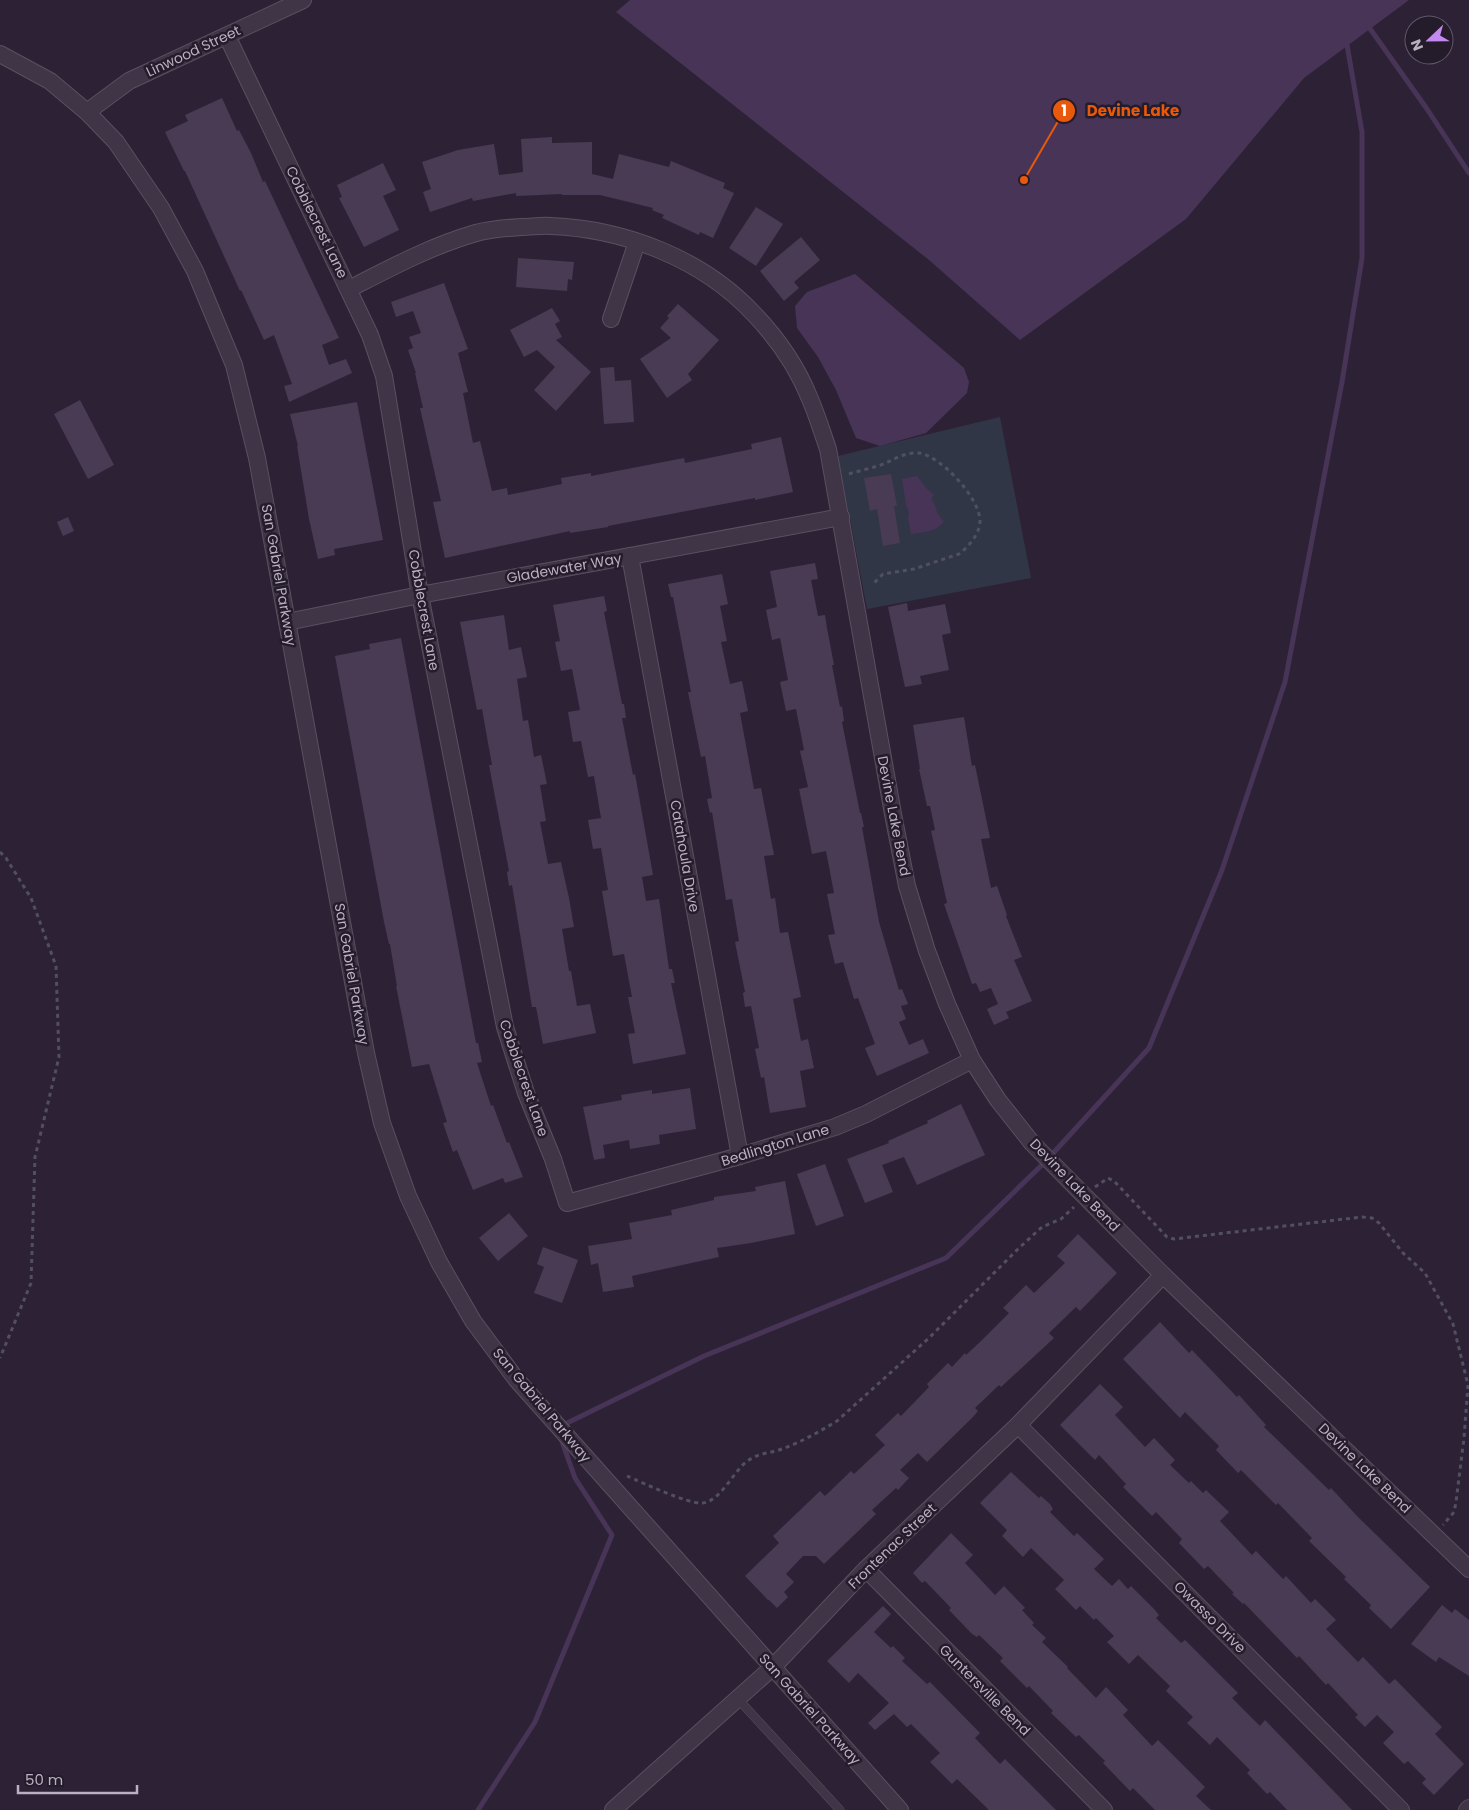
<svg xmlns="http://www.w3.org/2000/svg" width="1469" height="1810" font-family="Poppins,sans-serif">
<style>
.green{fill:#313646}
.water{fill:#473457}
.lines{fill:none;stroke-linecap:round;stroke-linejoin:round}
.stream{stroke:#473457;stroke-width:5}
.building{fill:#483b53}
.service-casing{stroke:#5a5061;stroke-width:9}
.minor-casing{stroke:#5a5061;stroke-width:18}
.path{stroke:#514f62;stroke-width:3;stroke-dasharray:4 4;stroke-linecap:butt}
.service{stroke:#3f3546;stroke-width:8}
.minor{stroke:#3f3546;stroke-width:16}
.labels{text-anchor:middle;stroke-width:5;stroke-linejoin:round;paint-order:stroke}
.street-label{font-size:14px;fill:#bbb0c3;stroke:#241b2b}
.leader{fill:none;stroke:#e8590c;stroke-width:2}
.callout-dot{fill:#e8590c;stroke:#241b2b;stroke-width:2}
.mark-label{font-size:15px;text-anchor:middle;font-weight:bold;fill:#fff}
.callout-label{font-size:15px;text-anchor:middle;font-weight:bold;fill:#e8590c;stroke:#241b2b;stroke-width:5;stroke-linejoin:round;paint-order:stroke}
</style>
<rect width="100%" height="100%" fill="#2d2235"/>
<polygon class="green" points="1000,417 1031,578 867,609 838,456"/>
<g class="water">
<polygon points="630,0 1409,0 1304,78 1186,219 1020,340 929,260 616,12"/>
<polygon points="855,274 964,368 969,382 967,393 926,433 880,446 856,438 836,390 818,357 797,328 795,306 807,292"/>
<path d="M917,476l10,13 7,6 -3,4c7,8 3,14 13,22 -8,11 -20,11 -33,13l-3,-16 1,-6 -3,-7 -4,-26z"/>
</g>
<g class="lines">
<g class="stream">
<polyline points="1366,23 1427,109 1469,173"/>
<polyline points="561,1426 704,1356 946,1258 1046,1161 1149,1048 1222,870 1285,682 1342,382 1362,258 1362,132 1346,39"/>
<polyline points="478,1810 535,1722 612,1535 575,1478 560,1436"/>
</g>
</g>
<g class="building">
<polygon points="222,98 237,131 239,130 251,153 263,182 265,181 339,338 322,345 329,365 346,359 352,373 289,402 284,386 292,384 274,335 264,340 241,290 240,291 185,171 184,171 165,132 188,121 185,115"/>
<polygon points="552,137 552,143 592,142 592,174 613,179 619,154 669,167 671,161 725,183 723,188 734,193 713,238 700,232 699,235 662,218 664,215 652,210 653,208 600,195 562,195 562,194 516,196 516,193 473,201 472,198 430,212 423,192 431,189 422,162 458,150 494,144 499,175 523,172 521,139"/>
<polygon points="383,163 396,190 383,196 399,230 364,247 339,198 342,197 337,185"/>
<polygon points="756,207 783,224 756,266 729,248"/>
<polygon points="801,237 820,260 794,282 799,288 784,301 760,271"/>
<polygon points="518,258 574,262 572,280 568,279 567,291 516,287"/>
<polygon points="444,283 468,349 458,353 468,392 463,393 473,443 480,441 492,491 507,488 508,495 562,484 561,478 591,473 591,476 684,458 685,463 752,449 751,444 781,437 793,492 755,500 755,498 608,526 608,527 570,533 570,531 445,558 433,502 441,501 420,408 423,408 415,373 416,373 408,350 413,348 409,337 421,333 413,311 396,317 391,302"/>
<polygon points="678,304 719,340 688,374 692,380 667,398 640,359 671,338 660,328 669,318 667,316"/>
<polygon points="552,308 560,321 555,324 562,337 556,340 591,372 556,411 534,390 555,367 537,350 524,357 510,330"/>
<polygon points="614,367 615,381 631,380 634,422 604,424 600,368"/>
<polygon points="80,400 114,465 88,479 54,414"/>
<polygon points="357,402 383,540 334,549 335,555 318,559 309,519 297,446 298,446 290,414"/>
<polygon points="891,474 897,506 894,506 900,543 883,546 877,509 870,511 864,478"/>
<polygon points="68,517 74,531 63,536 57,522"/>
<polygon points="815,563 818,579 811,580 818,616 825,615 827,628 834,665 832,665 840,707 842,706 844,721 842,722 860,813 861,813 864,827 862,827 879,922 899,990 902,989 908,1004 901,1006 906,1019 899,1022 909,1045 923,1039 929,1053 877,1076 865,1048 875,1044 858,998 854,999 843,962 835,964 828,935 835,934 827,894 834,893 826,851 812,854 799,789 808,787 800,751 804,750 796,709 786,711 780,682 788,680 780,638 772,640 766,610 777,607 770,571"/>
<polygon points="722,574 728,604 720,606 727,641 721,642 730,684 742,681 748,711 740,713 754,789 761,788 774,855 764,856 771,899 775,898 780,933 788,932 801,997 793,999 801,1041 808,1039 814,1068 800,1071 806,1107 770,1113 764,1077 761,1078 755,1049 759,1048 751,1006 745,1007 743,993 745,992 735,942 739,941 732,899 726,900 712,812 710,813 707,799 712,798 705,756 701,757 688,692 691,692 684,655 673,597 671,597 668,584"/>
<polygon points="604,596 607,611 604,612 622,704 624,704 626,718 622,718 633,775 635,774 653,875 642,877 646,901 659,899 669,969 672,969 675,983 671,983 686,1054 633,1064 628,1034 635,1033 628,997 632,997 624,954 613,956 602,891 608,890 601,848 593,849 588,820 601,818 594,776 588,777 581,741 573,742 568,712 580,710 572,669 561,671 555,642 560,641 553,605"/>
<polygon points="907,603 908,611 945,604 951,633 942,635 949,670 920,676 922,684 905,687 888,607"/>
<polygon points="504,615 509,650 521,647 527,677 517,679 523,721 528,720 534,757 541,755 547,784 540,785 546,821 540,822 548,864 561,862 569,898 574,927 562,929 569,971 571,971 577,1006 590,1004 596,1033 543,1044 536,1007 532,1007 512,885 509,886 507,872 509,871 489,765 492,765 482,709 477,710 460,622"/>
<polygon points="401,638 476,1043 478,1043 482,1062 477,1063 491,1106 493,1105 507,1143 509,1142 523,1177 505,1183 503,1178 473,1190 457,1150 453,1152 443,1123 447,1122 429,1064 412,1067 396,986 397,986 390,944 389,944 384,922 335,656 370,649 369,644"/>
<polygon points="964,717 972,766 975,765 990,838 981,839 991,888 997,886 1007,915 1006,916 1022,957 1014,960 1032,1001 1006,1012 1009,1018 994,1025 987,1009 998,1004 991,988 980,992 976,983 972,984 944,904 947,903 931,831 935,830 930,806 927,806 919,769 920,769 913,725"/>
<polygon points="690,1088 696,1129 659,1135 660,1144 630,1149 629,1140 603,1145 605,1158 594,1160 583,1107 622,1100 621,1095 652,1090 652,1094"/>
<polygon points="961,1104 985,1155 917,1185 904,1157 882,1165 893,1192 865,1203 847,1159 889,1143 888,1141 928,1123 927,1121"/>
<polygon points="825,1164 844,1216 816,1226 797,1174"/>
<polygon points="785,1181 795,1234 751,1243 717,1248 719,1257 632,1276 634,1287 603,1292 598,1263 591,1265 588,1246 632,1239 629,1223 672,1215 671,1210 714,1200 714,1197 756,1191 755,1187"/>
<polygon points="509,1213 528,1236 498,1261 479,1238"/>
<polygon points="1078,1234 1117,1273 1080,1311 1076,1307 1049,1333 1054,1338 1001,1387 999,1385 975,1408 978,1411 973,1417 927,1462 918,1453 900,1470 909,1478 898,1490 896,1488 872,1510 876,1514 824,1564 816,1556 803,1556 786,1574 794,1582 784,1592 788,1597 777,1608 769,1600 768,1600 745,1576 779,1543 773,1536 820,1491 825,1496 851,1471 854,1474 885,1445 875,1435 898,1413 901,1416 929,1387 927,1384 948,1363 952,1367 965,1353 966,1355 980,1342 1009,1313 1003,1308 1026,1285 1034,1293 1065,1263 1057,1256"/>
<polygon points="543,1247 578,1260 562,1303 534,1293 544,1267 537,1264"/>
<polygon points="1160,1322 1189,1353 1192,1350 1237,1397 1239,1395 1266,1425 1264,1427 1329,1490 1331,1488 1358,1517 1430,1587 1391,1629 1369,1608 1371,1605 1344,1579 1346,1577 1309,1541 1312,1538 1278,1503 1276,1505 1241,1470 1238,1473 1216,1450 1219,1446 1185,1412 1180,1418 1123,1359"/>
<polygon points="1100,1384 1123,1407 1115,1415 1145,1447 1154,1438 1175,1460 1170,1465 1189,1483 1191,1481 1203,1493 1206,1490 1229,1512 1220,1521 1252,1555 1256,1551 1283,1579 1286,1576 1311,1603 1315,1599 1336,1620 1326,1629 1358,1662 1363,1657 1389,1684 1395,1679 1442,1727 1435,1734 1464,1764 1434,1795 1422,1783 1426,1779 1408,1761 1404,1764 1383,1743 1394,1732 1377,1715 1365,1727 1355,1717 1358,1715 1328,1683 1326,1685 1299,1656 1297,1658 1244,1603 1243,1604 1232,1594 1234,1593 1208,1566 1204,1569 1179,1543 1182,1539 1156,1512 1152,1516 1123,1487 1126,1484 1099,1455 1095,1460 1060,1425"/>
<polygon points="1011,1472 1039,1498 1041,1496 1050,1504 1053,1509 1050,1512 1074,1536 1077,1533 1104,1559 1094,1569 1112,1586 1119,1579 1128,1589 1131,1586 1154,1609 1159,1615 1156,1618 1181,1643 1185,1640 1238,1693 1232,1698 1260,1726 1265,1720 1352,1810 1287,1810 1270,1792 1267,1794 1247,1773 1250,1770 1217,1737 1210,1745 1187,1723 1193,1717 1166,1691 1170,1686 1138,1655 1129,1664 1107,1642 1114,1636 1096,1618 1094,1620 1080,1606 1076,1610 1055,1589 1064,1580 1031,1548 1023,1557 1002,1536 1007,1530 980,1503"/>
<polygon points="951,1533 973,1555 965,1563 995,1595 1004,1586 1025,1608 1022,1610 1034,1623 1032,1625 1046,1638 1042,1642 1068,1667 1067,1668 1096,1698 1106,1687 1128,1710 1123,1715 1152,1746 1158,1740 1205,1787 1196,1796 1211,1810 1155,1810 1133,1788 1130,1791 1103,1763 1105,1761 1079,1735 1076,1737 1051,1713 1053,1711 1029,1686 1027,1688 1000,1661 1003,1658 979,1635 977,1637 972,1634 949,1610 951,1608 925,1581 922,1583 913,1573"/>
<polygon points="1442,1605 1452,1613 1455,1609 1469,1620 1469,1676 1439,1657 1436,1662 1411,1644"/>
<polygon points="883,1606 891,1614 874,1632 891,1648 893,1646 905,1658 902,1661 927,1684 930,1682 980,1733 975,1738 1000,1764 1005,1759 1056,1810 989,1810 957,1779 952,1784 930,1762 940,1753 911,1724 907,1727 894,1714 875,1730 868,1723 889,1703 858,1673 849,1683 827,1661"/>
</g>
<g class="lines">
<g class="service-casing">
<polyline id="service" points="738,1699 840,1810"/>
</g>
<g class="minor-casing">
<g id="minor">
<polyline points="227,36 370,335 384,376 420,595 505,1027 526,1093 553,1159 567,1203 740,1156 835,1127 866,1114 972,1060"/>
<polyline points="0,54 50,81 87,112 116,142 161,208 195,271 234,365 257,458 366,1053 382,1123 408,1196 439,1262 473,1321 516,1379 900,1810"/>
<polyline points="87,112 129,81 303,0"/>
<path d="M349,289c41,-21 82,-43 127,-56 14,-4 31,-5 45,-6 10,0 21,-2 30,-1 74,3 152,33 203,88 23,24 44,55 56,85 7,16 12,33 18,50l65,365 14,72 20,65 20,53 25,56 26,40 34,43 131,132 306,294"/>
<polyline points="611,319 637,242"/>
<polyline points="630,556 740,1156"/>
<polyline points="287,622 420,595 841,517"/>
<polyline points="1018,1425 1401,1810"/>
<polyline points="866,1569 1104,1810"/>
<polyline points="613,1810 773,1667 866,1569 1018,1425 1163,1275"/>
<polyline points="1467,1810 1469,1808"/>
</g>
</g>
<g class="path">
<path d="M849,474c12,-4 25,-6 37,-11 10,-5 21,-11 33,-10 22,3 62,46 61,69 -1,13 -12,25 -21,32l-45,15 -31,5 -9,9"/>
<polyline points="0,852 6,858 31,898 56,966 59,1057 35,1157 31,1283 0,1358"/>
<polyline points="1095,1187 1108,1178 1114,1181 1167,1237 1174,1239 1362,1217 1372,1218 1379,1223 1403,1253 1425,1273 1453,1324 1468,1385 1464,1438 1456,1502 1454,1512 1443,1525"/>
<path d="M627,1476c16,7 61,28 75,27 19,-1 32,-34 47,-43 10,-7 22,-7 33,-11 19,-7 37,-17 55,-28l93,-84 89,-89 23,-21 19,-8 13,-12"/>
</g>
<use href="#service" class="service"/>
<use href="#minor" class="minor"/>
</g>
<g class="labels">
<g class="street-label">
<text transform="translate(193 51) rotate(-25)" y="5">Linwood Street</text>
<text transform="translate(317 222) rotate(64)" y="5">Cobblecrest Lane</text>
<text transform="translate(564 568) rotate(-10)" y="5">Gladewater Way</text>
<text transform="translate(279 575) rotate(80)" y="5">San Gabriel Parkway</text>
<text transform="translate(424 610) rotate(80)" y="5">Cobblecrest Lane</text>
<text transform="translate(894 816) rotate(79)" y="5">Devine Lake Bend</text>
<text transform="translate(685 856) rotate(80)" y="5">Catahoula Drive</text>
<text transform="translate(352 974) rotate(80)" y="5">San Gabriel Parkway</text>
<text transform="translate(524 1078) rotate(71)" y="5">Cobblecrest Lane</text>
<text transform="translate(775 1145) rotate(-17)" y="5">Bedlington Lane</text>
<text transform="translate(1075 1185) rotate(46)" y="5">Devine Lake Bend</text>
<text transform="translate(542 1405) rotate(50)" y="5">San Gabriel Parkway</text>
<text transform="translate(1365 1468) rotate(44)" y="5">Devine Lake Bend</text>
<text transform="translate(892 1546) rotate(-44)" y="5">Frontenac Street</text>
<text transform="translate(1210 1617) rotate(45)" y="5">Owasso Drive</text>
<text transform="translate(985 1690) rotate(45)" y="5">Guntersville Bend</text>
<text transform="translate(810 1709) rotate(48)" y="5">San Gabriel Parkway</text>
</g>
</g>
<path class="leader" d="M1024 180L1064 111"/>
<g class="callout-dot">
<circle cx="1024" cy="180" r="5"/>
<circle cx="1064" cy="111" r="12"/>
</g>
<g class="mark-label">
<text x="1064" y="116">1</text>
</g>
<g class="callout-label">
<text x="1133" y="116">Devine Lake</text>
</g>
<g transform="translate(1429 40) rotate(248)"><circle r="24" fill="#241b2b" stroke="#605768"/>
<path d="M0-4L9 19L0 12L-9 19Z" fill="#c489ee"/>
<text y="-8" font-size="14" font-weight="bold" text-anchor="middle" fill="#bbb0c3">N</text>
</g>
<path d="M18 1785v8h119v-8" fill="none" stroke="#bbb0c3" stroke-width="2.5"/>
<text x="25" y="1785" font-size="15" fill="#bbb0c3" stroke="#241b2b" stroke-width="4" paint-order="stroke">50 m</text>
</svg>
